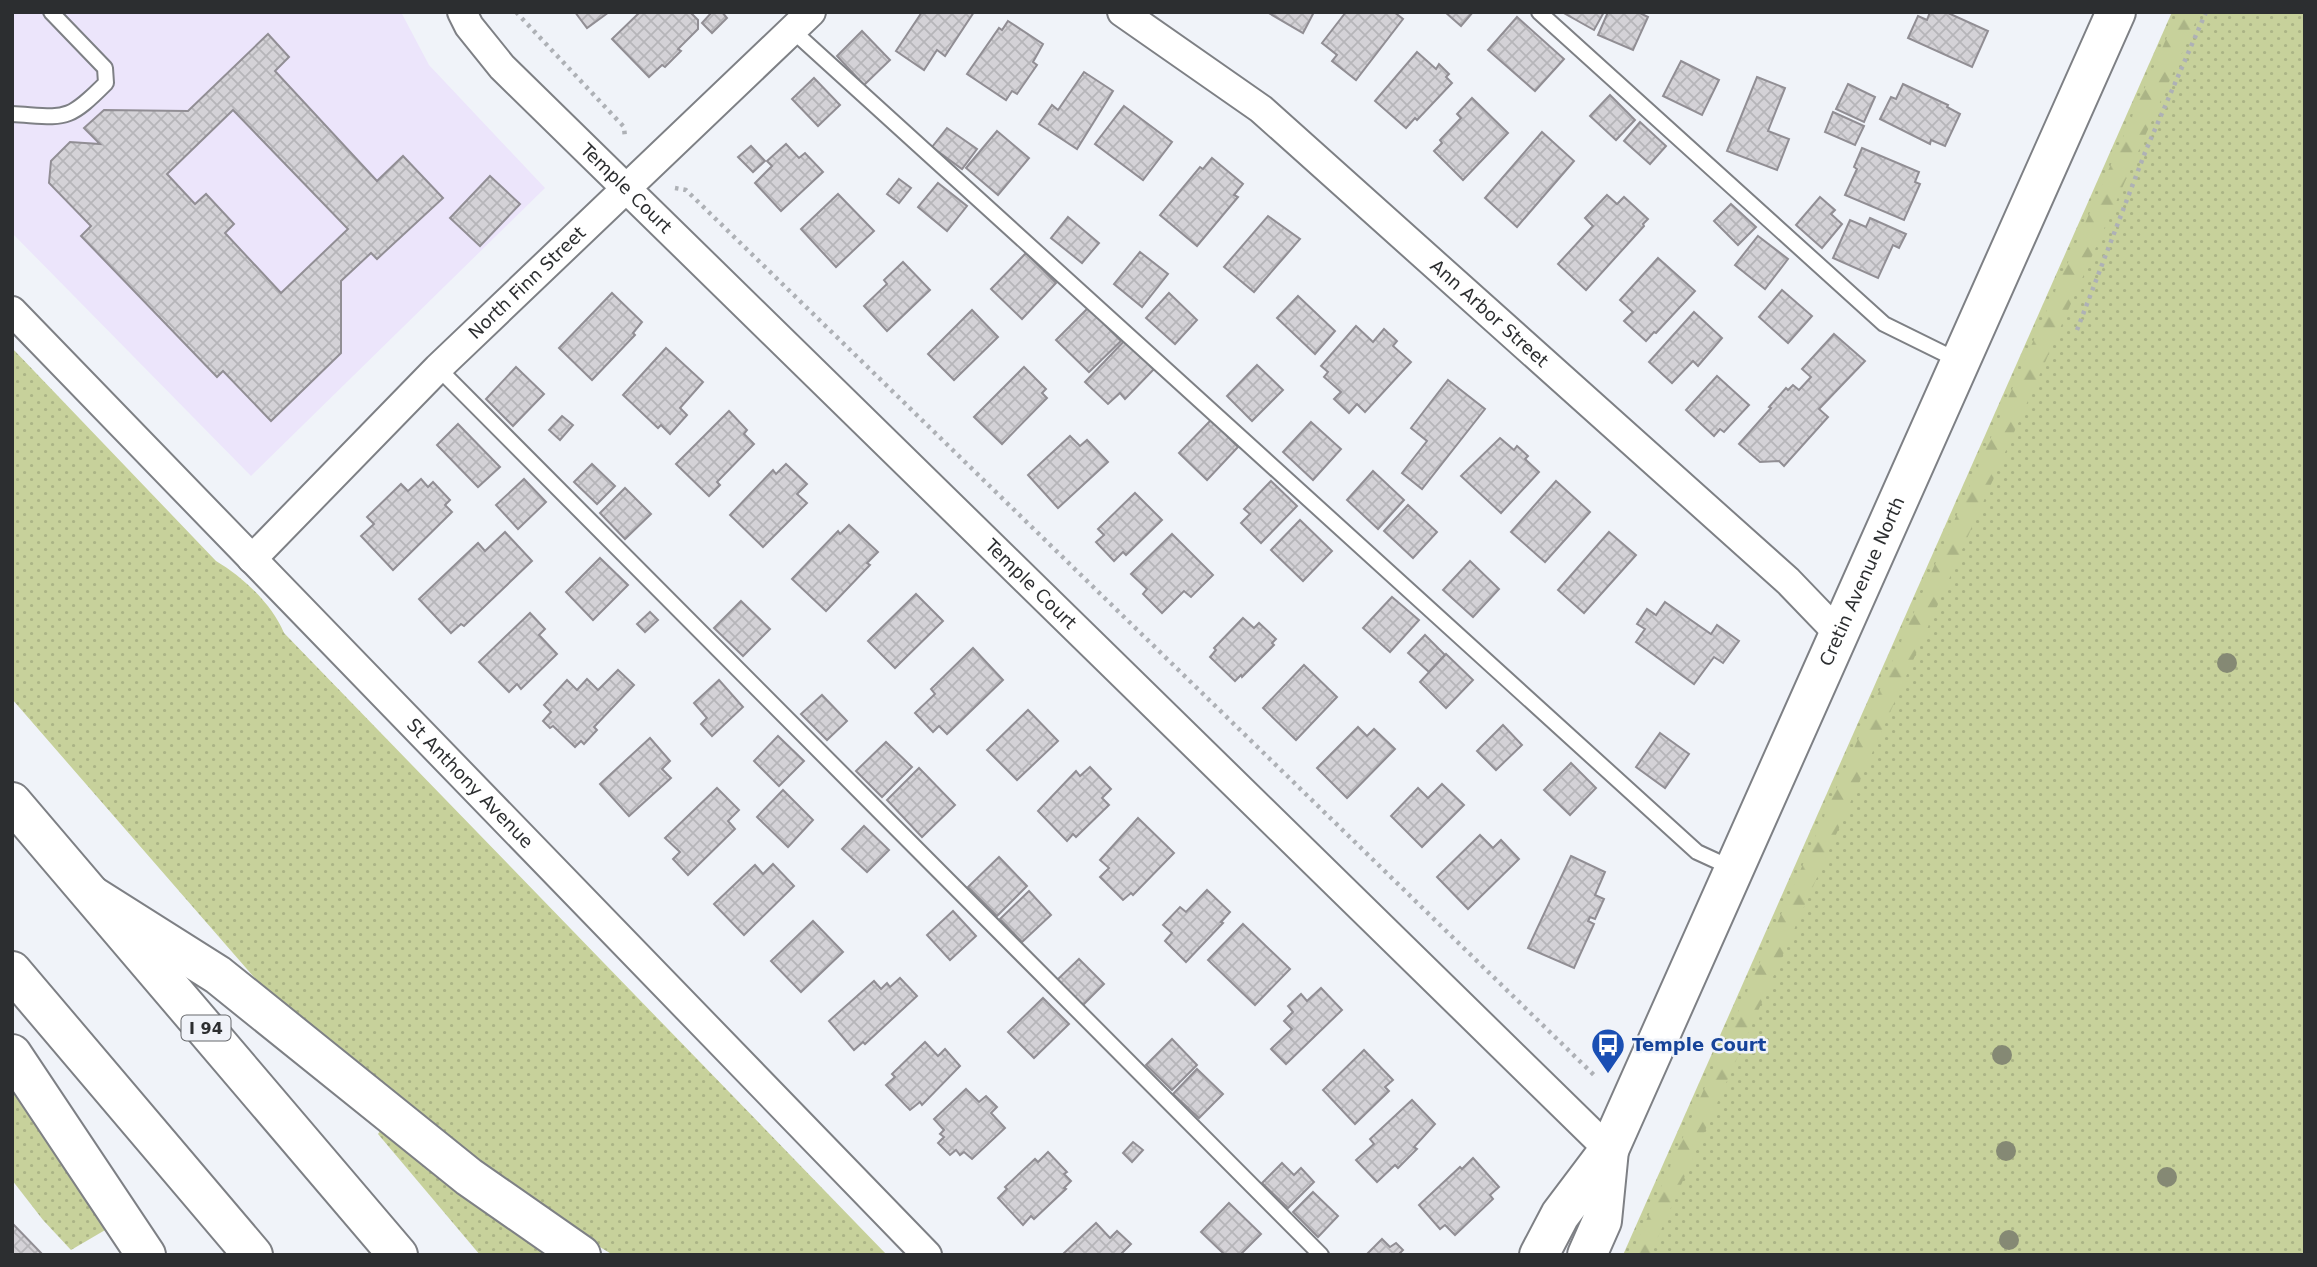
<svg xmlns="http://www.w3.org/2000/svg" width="2317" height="1267" font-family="'DejaVu Sans',sans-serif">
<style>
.commercial{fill:#ece5fb}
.grass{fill:url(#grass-dots)}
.forest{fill:url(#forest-firs)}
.building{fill:url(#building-cross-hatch);stroke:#918e94;stroke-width:2;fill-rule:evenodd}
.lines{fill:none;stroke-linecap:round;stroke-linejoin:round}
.lane-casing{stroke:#7e8085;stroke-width:18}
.street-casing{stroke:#7e8085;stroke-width:32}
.secondary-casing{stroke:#7e8085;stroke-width:42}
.highway-casing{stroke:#7e8085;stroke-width:42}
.path{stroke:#aeb1b6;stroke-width:4.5;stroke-dasharray:3.5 5;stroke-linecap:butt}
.lane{stroke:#fff;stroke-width:14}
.street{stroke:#fff;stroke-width:28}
.secondary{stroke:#fff;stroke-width:38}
.highway{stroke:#fff;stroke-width:38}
.tree{fill:#858974}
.labels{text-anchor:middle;stroke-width:5;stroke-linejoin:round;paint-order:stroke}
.shield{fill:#f0f3f9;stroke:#67696c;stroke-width:2}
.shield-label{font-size:16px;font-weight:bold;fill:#2c2e30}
.street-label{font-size:18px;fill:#2c2e30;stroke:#f0f3f9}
.transit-label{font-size:18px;font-weight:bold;fill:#164399;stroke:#f0f3f9;text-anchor:start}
</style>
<defs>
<pattern id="grass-dots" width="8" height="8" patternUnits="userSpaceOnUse" patternTransform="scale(1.75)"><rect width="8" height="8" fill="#c7d19b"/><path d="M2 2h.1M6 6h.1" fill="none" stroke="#abb486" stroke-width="1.8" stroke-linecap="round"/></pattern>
<pattern id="forest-firs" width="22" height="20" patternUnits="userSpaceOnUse" patternTransform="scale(1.75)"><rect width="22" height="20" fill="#c7d19b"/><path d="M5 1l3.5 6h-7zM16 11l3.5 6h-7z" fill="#abb486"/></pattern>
<pattern id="building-cross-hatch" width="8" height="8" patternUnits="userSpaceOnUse" patternTransform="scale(1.75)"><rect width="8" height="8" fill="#d4d2d7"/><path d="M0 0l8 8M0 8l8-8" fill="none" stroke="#b6b5b9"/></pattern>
</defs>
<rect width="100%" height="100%" fill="#f0f3f9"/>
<polygon class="commercial" points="12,12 401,12 429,65 545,188 251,476 12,233"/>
<g class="grass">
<polygon points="2172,12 2305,12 2305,1255 1623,1255"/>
<path d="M12,348l204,213c27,16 56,43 68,72l603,622h-274l-83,-51 -226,-177 -45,-44 -247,-284z"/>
<polygon points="12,1075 112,1226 71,1250 43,1220 12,1180"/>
<polygon points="383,1127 551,1255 480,1255 378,1134"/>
</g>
<polygon class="forest" points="2178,12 2200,12 1650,1255 1631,1255"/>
<g class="building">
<polygon points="575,12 609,12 587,28"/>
<polygon points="640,12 690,12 698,20 698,29 678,49 681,51 665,67 662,65 649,77 612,39"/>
<polygon points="712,12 722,12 727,18 712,33 702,23"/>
<polygon points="922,12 974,12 945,56 937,50 924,70 896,51"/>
<polygon points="1267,12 1314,12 1303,33"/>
<polygon points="1346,12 1394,12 1403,19 1356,80 1332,61 1337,55 1322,43"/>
<polygon points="1445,12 1473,12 1461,26"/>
<polygon points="1562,12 1604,12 1594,30"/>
<polygon points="1608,12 1638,12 1648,17 1633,50 1598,35"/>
<polygon points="1930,12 1946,12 1988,31 1972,67 1908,38 1918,16 1927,20"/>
<polygon points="1517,17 1564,59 1535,91 1488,50"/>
<polygon points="1008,21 1043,44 1033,62 1037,65 1017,94 1012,91 1006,100 967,74 999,28 1002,30"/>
<polygon points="862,31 890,60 864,85 837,56"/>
<path d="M268,34l21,23 -14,14 102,110 26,-25 40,42 -66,61 -6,-6 -30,28v72l-70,68 -48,-50 -6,6 -136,-141 10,-10 -42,-43 2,-22 19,-19 30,2 -16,-16 20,-18 84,1zM233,110l115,119 -67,64 -56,-60 9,-9 -28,-30 -11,10 -28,-30z"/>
<polygon points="1417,52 1436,69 1439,64 1449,74 1446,77 1452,83 1417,120 1415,118 1406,128 1375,101"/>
<polygon points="1681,61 1719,80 1702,115 1663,96"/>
<polygon points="1084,72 1113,91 1077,149 1039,124 1052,105 1058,110"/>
<polygon points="1757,77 1785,88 1768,131 1789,139 1777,170 1727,151"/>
<polygon points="814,78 840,105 818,126 792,99"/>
<polygon points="1848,84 1875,97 1864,122 1836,109"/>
<polygon points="1903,84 1948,105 1947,107 1960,114 1945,146 1931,140 1930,144 1880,119 1891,97 1896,99"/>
<polygon points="1610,95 1635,120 1616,140 1590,116"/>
<polygon points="1472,98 1508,133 1463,180 1434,151 1442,143 1440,140 1461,118 1457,114"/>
<polygon points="1124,106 1172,142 1143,180 1095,144"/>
<polygon points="1833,112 1864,126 1855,145 1825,132"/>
<polygon points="1640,122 1666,146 1650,164 1624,141"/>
<polygon points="947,128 977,149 962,169 932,147"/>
<polygon points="997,131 1029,158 998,195 966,168"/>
<polygon points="1542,132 1574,161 1517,227 1485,198"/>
<polygon points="786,144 799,158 805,153 823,172 781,211 755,183 772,166 767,161"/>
<polygon points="751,146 765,161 753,172 738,157"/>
<polygon points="1862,148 1919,172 1915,182 1920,184 1904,220 1845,195 1857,169 1854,167"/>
<polygon points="1212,158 1243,184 1234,195 1238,197 1197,246 1160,215 1200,167 1203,169"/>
<polygon points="490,176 520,204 480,246 450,218"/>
<polygon points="899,179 911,188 899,203 887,194"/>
<polygon points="938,183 967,206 947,231 918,207"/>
<polygon points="838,194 874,231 836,267 801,229"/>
<polygon points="1607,195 1617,204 1624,197 1648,219 1643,224 1644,226 1586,290 1558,264 1593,226 1585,218"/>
<polygon points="1820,197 1835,210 1831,214 1842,224 1822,248 1796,225"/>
<polygon points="1731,204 1756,227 1738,245 1714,221"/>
<polygon points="1268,216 1300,239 1254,292 1224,267"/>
<polygon points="1068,217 1099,243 1082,263 1051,238"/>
<polygon points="1870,218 1906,234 1899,248 1893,245 1878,278 1833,258 1850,220 1866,227"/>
<polygon points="1758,236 1788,259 1765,289 1735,265"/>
<polygon points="1140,252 1168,274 1142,307 1114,284"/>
<polygon points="1026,253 1056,283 1022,319 991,289"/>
<polygon points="1658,258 1695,291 1656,333 1654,332 1646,341 1624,321 1633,312 1620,300"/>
<polygon points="903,262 930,290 887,331 864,306 887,284 884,280"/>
<polygon points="1782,290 1812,316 1788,343 1759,317"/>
<polygon points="612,293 642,322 633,333 635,335 592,380 559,348"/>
<polygon points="1169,293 1197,320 1175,344 1146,318"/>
<polygon points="1298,296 1335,331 1315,354 1277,318"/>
<polygon points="1088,308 1121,341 1089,372 1056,340"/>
<polygon points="972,310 998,337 954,380 928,354"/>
<polygon points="1694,312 1722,338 1698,366 1693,361 1672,383 1649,362"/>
<polygon points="1356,326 1373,342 1384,329 1397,341 1393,346 1411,362 1365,412 1357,404 1349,413 1334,399 1341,392 1324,377 1328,372 1321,366"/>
<polygon points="1834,334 1865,361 1819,409 1828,417 1784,466 1779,461 1760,462 1739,444 1771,408 1769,407 1786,388 1788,390 1793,385 1799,390 1811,377 1802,369"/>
<polygon points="1126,339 1155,368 1125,399 1120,393 1108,404 1085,382"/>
<polygon points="666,348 703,382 680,408 687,415 670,434 661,425 658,428 623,395"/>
<polygon points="1257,365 1283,390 1252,421 1227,396"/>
<polygon points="516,367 544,394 513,426 486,399"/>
<polygon points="1024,367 1046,389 1042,393 1047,398 1002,444 974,417"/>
<polygon points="1717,376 1749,405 1724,432 1720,429 1714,436 1686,410"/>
<polygon points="1448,380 1485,409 1422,489 1402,473 1427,441 1411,428"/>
<polygon points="729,411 747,430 744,434 754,444 717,482 720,485 709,496 676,464"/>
<polygon points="562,416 573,425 560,440 549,430"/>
<polygon points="1211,420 1238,447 1207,480 1179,453"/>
<polygon points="1311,422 1341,449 1313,480 1283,452"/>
<polygon points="458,424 500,467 478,487 437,445"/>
<polygon points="1070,436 1080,446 1087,440 1108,462 1058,508 1028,475"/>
<polygon points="1500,438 1514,450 1517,446 1528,456 1525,459 1539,472 1501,513 1461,476"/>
<polygon points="592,464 615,486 597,504 574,482"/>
<polygon points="786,464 807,484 797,494 807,503 763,547 730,515 773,470 776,474"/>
<polygon points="1373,471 1404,500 1378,529 1347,500"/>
<polygon points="421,479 428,487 433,482 450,500 445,505 452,512 393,570 361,536 374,524 367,517 401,484 408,491"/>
<polygon points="524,479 546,502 518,529 496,505"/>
<polygon points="1271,481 1297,506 1261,543 1241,523 1250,514 1244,509"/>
<polygon points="1556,481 1590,512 1545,562 1511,532"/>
<polygon points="625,488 651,514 625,539 600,513"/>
<polygon points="1135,493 1162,520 1126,555 1123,552 1114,561 1096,542 1104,535 1098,529"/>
<polygon points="1408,505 1437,532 1413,558 1384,531"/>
<polygon points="1300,520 1332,551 1303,581 1271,550"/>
<polygon points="849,525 878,552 867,563 870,565 826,611 792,579 838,531 840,534"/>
<polygon points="505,532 532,561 464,626 461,624 451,633 419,599 478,543 485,551"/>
<polygon points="1609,532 1636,555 1584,613 1558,590"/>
<polygon points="1172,534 1213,575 1191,597 1184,591 1162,613 1143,594 1147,589 1131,574"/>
<polygon points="600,558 628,585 593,620 566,592"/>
<polygon points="1470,561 1499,589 1473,617 1443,590"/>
<polygon points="916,594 943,621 895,668 868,641"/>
<polygon points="1392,597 1419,620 1390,652 1363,628"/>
<polygon points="741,601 770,629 743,656 714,628"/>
<polygon points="1665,602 1711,634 1717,625 1739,641 1723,663 1714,657 1694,684 1636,642 1645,629 1637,624 1647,609 1656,615"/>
<polygon points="650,612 658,620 645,632 637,624"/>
<polygon points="530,613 545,629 539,635 557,654 521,689 517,684 509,692 479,662"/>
<polygon points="1243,618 1254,628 1259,623 1276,639 1272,643 1274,645 1242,677 1241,675 1235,681 1210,657 1216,650 1214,648"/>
<polygon points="1425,635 1445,655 1429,672 1408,653"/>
<polygon points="973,648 1003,680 947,734 939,726 933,732 915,713 935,694 931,689"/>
<polygon points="1446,654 1473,680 1446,708 1420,682"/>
<polygon points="1304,665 1337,697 1296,740 1263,708"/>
<polygon points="618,670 634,685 594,727 597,730 584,744 581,741 575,747 553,726 550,728 543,721 551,712 544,705 567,680 577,690 587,679 598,690"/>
<polygon points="719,680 743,707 712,736 701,724 707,718 694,703"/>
<polygon points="822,695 847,721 827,740 801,714"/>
<polygon points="1028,710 1058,741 1017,780 987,750"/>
<polygon points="1503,725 1522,745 1496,770 1477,751"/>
<polygon points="1358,727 1367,736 1374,729 1395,749 1347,798 1317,768"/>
<polygon points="1660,733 1689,754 1665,788 1636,767"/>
<polygon points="778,736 804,761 779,786 754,761"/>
<polygon points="650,738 670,761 662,769 671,778 629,816 600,784"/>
<polygon points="886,742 912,767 882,797 856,771"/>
<polygon points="1571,763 1596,788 1570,815 1544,790"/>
<polygon points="1090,767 1111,789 1102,798 1109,805 1076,837 1073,834 1067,841 1038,811 1076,771 1080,776"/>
<polygon points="919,768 955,805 922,837 887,800"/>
<polygon points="1442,784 1464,805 1422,847 1391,816 1418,788 1428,798"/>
<polygon points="717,788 739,810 728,821 735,829 688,875 673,859 680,852 665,838"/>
<polygon points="783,790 813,820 788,847 757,817"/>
<polygon points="1138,818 1174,853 1133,895 1131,893 1123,900 1100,877 1109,868 1100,860"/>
<polygon points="864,826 889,850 867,872 842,849"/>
<polygon points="1480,835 1493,848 1501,840 1519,859 1468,909 1437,877"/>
<polygon points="1571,856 1605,872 1595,895 1604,899 1595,919 1590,917 1588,921 1594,924 1574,968 1528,948"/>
<polygon points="999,857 1027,886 997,916 968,887"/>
<polygon points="773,864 794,886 744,935 714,904 755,865 763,874"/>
<polygon points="1207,890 1230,912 1221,922 1223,923 1186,962 1165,941 1172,933 1163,925 1180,907 1186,912"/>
<polygon points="1029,891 1051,915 1022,942 1000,919"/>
<polygon points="953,911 976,936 950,960 927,935"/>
<polygon points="813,921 843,952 801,992 771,961"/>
<polygon points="1243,924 1290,969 1255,1005 1208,960"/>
<polygon points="1079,959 1104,984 1082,1006 1057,980"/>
<polygon points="900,978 917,996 865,1044 863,1042 854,1050 829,1021 874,981 881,989 887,983 890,987"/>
<polygon points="1321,988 1342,1010 1286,1064 1271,1049 1292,1029 1284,1021 1293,1012 1288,1006 1301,994 1307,1001"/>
<polygon points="1043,998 1069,1024 1034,1058 1008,1032"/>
<polygon points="1172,1039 1197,1065 1172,1090 1146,1065"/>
<polygon points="925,1042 938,1056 945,1049 960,1066 922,1105 920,1102 910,1110 886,1085 895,1077 892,1074"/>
<polygon points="1364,1050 1393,1080 1385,1087 1389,1091 1355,1124 1323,1090"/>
<polygon points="1197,1069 1223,1094 1199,1118 1173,1094"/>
<polygon points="966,1089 979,1102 986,1096 997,1107 991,1113 1005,1128 972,1159 964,1152 960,1155 956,1150 950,1155 938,1143 944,1137 940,1134 944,1130 934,1119"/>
<polygon points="1412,1100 1435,1124 1414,1147 1417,1149 1398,1168 1395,1165 1377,1182 1356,1160 1374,1144 1370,1139"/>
<polygon points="1133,1142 1143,1150 1132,1162 1123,1153"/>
<polygon points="1048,1152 1067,1172 1064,1174 1071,1181 1064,1188 1066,1189 1034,1219 1031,1216 1023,1225 998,1198 1007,1189 1005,1187 1035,1159 1038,1162"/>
<polygon points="1473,1158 1499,1187 1490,1195 1493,1199 1455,1235 1445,1225 1440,1229 1419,1205 1460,1167 1462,1169"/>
<polygon points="1282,1163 1294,1175 1301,1168 1314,1182 1288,1208 1262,1183"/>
<polygon points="1313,1192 1338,1216 1318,1237 1293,1212"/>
<polygon points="1229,1203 1261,1234 1240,1255 1225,1255 1201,1232"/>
<polygon points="12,1223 43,1255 12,1255"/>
<polygon points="1096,1223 1110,1238 1117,1231 1131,1244 1120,1255 1062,1255"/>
<polygon points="1382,1239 1390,1247 1396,1243 1403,1250 1398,1255 1366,1255"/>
</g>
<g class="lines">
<g class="lane-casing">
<g id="lane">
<polyline points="1539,12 1884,324 1957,360"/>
<polyline points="792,30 1697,852 1734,869"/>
<path d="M12,114c54,3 54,9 94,-31l-1,-15 -54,-56"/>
<polyline points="438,368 1321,1255"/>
</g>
</g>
<g class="street-casing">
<g id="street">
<path id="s1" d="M462,12l7,14 33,41 1107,1083"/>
<path id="s2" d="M1122,12l139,97 527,472 52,54"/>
<path id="s3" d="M12,311l915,944"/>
<path id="s4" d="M252,559l186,-191 373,-356"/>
</g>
</g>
<g class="secondary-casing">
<g id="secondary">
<path id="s5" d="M1539,1255l21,-40 49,-65 507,-1138"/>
<polyline points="1587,1255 1602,1221 1609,1150"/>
</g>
</g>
<g class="highway-casing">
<g id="highway">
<polyline points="12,802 398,1255"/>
<polyline points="93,896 218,975 469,1177 581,1255"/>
<polyline points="12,971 253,1255"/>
<polyline points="12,1054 146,1255"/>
</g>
</g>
<g class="path">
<polyline points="516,12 624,127 625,138"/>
<polyline points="675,188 686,190 1596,1077"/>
<polyline points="2077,330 2146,150 2206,12"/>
</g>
<use href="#lane" class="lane"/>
<use href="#street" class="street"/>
<use href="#secondary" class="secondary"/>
<use href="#highway" class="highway"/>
</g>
<g class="tree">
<circle cx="2227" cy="663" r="10"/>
<circle cx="2002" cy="1055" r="10"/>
<circle cx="2006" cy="1151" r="10"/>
<circle cx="2167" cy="1177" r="10"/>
<circle cx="2009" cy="1240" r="10"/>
</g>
<defs>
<g id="bus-pin" transform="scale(1.75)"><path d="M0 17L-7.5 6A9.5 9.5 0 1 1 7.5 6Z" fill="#1a4fb4" stroke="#f0f3f9"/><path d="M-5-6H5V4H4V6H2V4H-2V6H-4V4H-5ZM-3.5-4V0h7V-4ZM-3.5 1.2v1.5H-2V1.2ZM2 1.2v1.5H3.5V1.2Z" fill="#fff"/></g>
</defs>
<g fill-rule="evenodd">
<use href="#bus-pin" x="1608" y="1045"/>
</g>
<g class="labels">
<rect class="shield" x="181.5" y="1015.5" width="49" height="25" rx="5"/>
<g class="shield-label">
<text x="206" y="1034">I 94</text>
</g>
<g class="street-label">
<text dy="6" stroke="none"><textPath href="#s1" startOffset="242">Temple Court</textPath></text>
<text dy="6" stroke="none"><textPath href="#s4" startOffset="390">North Finn Street</textPath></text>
<text dy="6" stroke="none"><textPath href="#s2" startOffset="476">Ann Arbor Street</textPath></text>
<text dy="6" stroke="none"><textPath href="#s5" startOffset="749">Cretin Avenue North</textPath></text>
<text dy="6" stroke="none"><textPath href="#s1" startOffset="808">Temple Court</textPath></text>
<text dy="6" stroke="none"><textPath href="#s3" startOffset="658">St Anthony Avenue</textPath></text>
</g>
<g class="transit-label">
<text x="1632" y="1051">Temple Court</text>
</g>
</g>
<rect width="2317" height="1267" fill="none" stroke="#2c2e30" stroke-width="28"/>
</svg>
